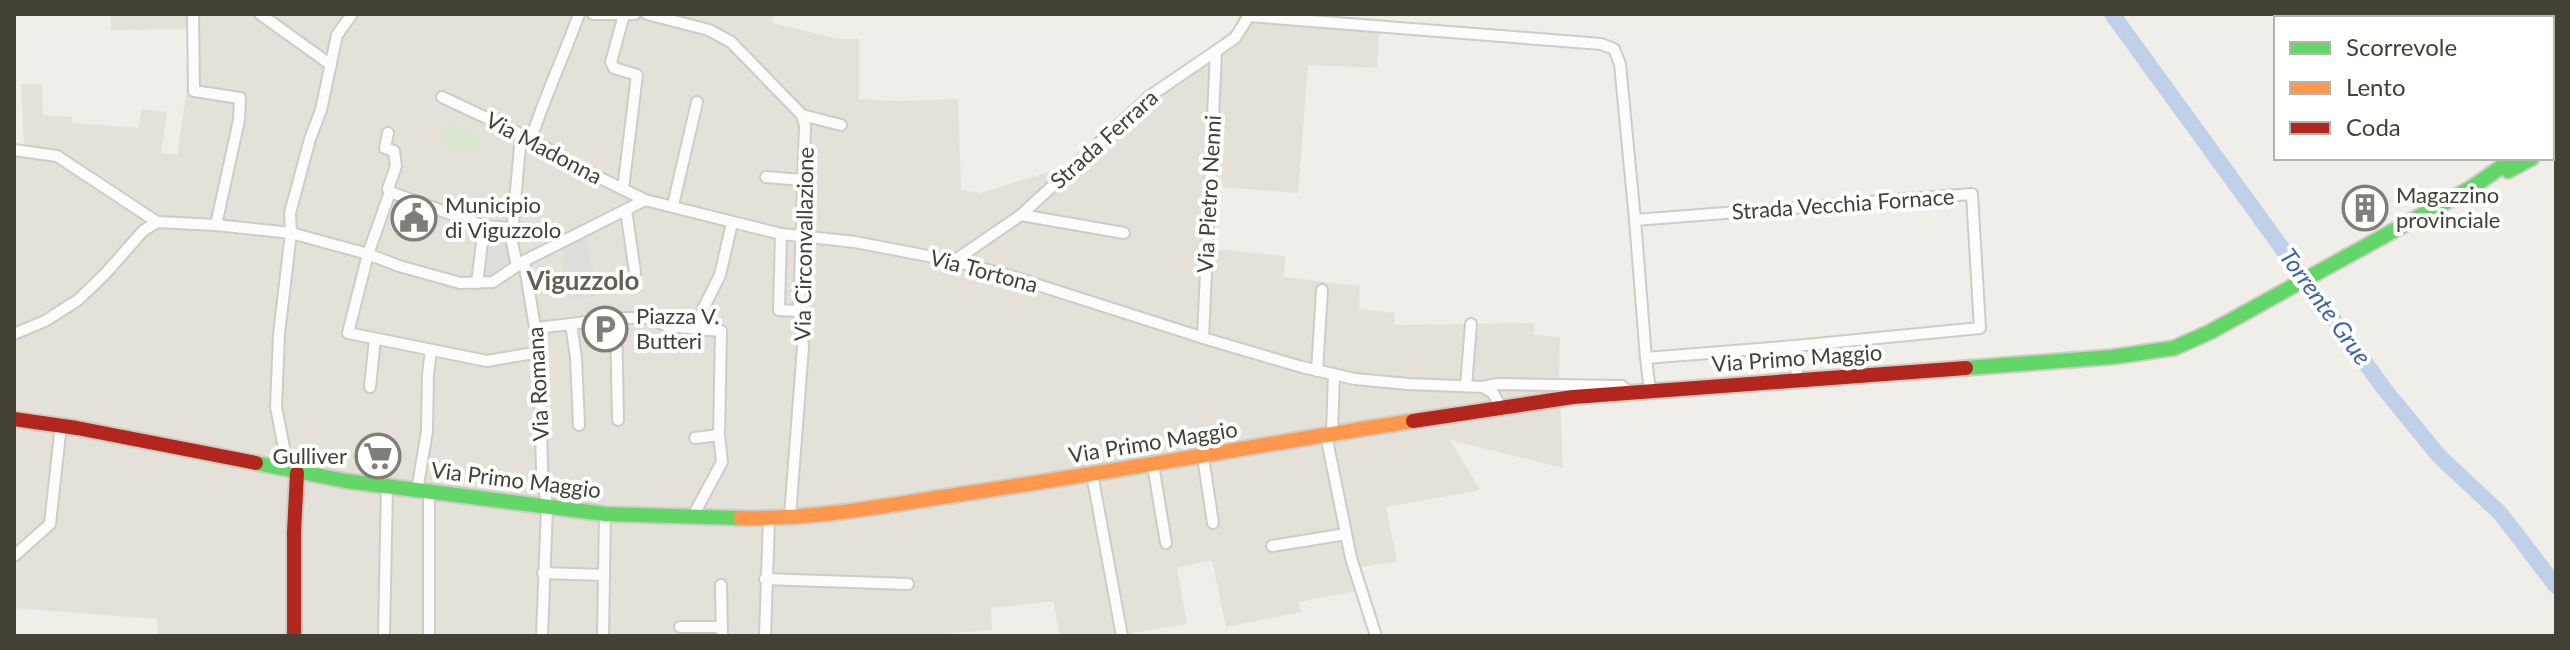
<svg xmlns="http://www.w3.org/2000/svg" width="2570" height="650" font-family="Lato,sans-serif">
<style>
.residential{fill:#e3e1d8}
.garden{fill:#d8e7cc}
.parking{fill:#deddd9}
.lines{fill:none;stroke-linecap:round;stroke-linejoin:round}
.river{stroke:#bfd0e8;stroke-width:16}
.street-casing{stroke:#cdccc7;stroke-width:14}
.fast-casing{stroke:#cfcdc3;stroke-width:18}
.slow-casing{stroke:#cfcdc3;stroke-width:18}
.jam-casing{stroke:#cfcdc3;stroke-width:18}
.street{stroke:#fdfcfc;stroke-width:10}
.fast{stroke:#63d668;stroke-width:14}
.slow{stroke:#ff974d;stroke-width:14}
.jam{stroke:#b3261e;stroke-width:14}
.labels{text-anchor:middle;stroke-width:8;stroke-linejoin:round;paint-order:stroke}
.street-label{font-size:22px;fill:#444137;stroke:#fff}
.poi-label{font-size:22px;fill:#444137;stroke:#fff;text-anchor:start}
.water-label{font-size:24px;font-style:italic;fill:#3d65a2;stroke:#fff}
.quarter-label{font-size:26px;font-weight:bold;fill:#65604f;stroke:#fff}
</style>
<rect width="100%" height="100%" fill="#efeee9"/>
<polygon class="residential" points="111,14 773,14 773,23 839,39 859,39 859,99 899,101 958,99 961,190 981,193 1052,171 1057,175 1149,90 1207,51 1233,29 1240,14 1273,14 1380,22 1377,68 1308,65 1298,193 1216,187 1213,249 1285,256 1284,277 1360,286 1359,309 1395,313 1395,325 1534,323 1534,335 1560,337 1559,376 1563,468 1450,440 1480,490 1386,507 1397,562 1361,567 1367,589 1299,602 1301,612 1226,627 1212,560 1177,568 1187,624 1126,634 1125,636 1060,636 1053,601 991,608 992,630 922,636 158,636 157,619 14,608 14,145 24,145 21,84 42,84 43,115 72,117 72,123 138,128 142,109 167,112 161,153 177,155 188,82 189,29 111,30"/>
<polygon class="garden" points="449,125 479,137 472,154 442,142"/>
<g class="parking">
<polygon points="485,229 508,230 515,265 492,280 480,280"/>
<polygon points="584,235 599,296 570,299 560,258 565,255 562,247"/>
</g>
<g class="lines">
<polyline class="river" points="2112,14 2385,390 2439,456 2500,513 2556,586"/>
<g class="street-casing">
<g id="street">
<polyline points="193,14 194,91 240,98 239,120 216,225"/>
<polyline points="260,14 331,65"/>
<polyline points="593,14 635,14"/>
<polyline points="647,14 709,30 731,42 802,115 805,126 799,311 803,347 790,516"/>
<polyline points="1249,16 1601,44 1614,49 1620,64 1635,220"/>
<polyline points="442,97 531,139 584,170 645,200 781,234 855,242 954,261 1010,276 1210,340 1302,367 1355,379 1408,384 1483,387 1497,384 1622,386 1629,392"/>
<polyline points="802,115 841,125"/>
<polyline points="388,133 385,148 394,151 396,166 388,189 390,192 368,254 348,333 487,361 539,352"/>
<path d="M531,139c14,-43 33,-83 48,-125"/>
<polyline points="14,150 57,156 157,222"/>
<polyline points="766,177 802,180"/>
<polyline points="623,189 637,75 614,68 611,62 624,15"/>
<polyline points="390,192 484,226 509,228"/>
<polyline points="673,205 697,102"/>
<polyline points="626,210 635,272"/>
<polyline points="1021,215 1124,233"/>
<polyline points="781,234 779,310 799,311"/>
<polyline points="524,261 539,352 542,469 547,507 542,636"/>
<polyline points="954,261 1021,215 1150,96 1235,38 1250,14"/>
<polyline points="517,266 509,228 513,224 521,135"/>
<polyline points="477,283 484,226"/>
<polyline points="616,318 618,420"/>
<polyline points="571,324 616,318 649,318 667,326 721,331 719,435 722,462 693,516"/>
<polyline points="536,328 571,324 576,358 579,425"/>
<polyline points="702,329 703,309 720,275 732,223"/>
<polyline points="14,334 45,321 78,300 105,274 143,231 157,222 216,225 291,233 368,254 399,266 460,283 493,282 524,261 645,200"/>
<polyline points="1203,338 1216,51"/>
<polyline points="1795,346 1646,358 1635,220 1972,194 1980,328 1795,346 1797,379"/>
<polyline points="1646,358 1650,391"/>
<polyline points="1317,371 1322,290"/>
<polyline points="1466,386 1471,324"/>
<polyline points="370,387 375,339"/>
<polyline points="1483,387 1493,393 1501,407"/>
<polyline points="1332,434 1334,374"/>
<polyline points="1326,435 1351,558 1376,636"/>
<polyline points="695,438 719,435"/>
<polyline points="1203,457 1213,523"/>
<polyline points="1153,465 1166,543"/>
<polyline points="296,472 285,453 276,407 279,334 291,233 290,213 310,139 321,110 337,35 352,14"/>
<polyline points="1092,474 1122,636"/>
<polyline points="417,491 427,431 428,374 431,350"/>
<polyline points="429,492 429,636"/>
<polyline points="1272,546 1346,534"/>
<polyline points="14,556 50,524 61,425"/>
<polyline points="543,573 604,575"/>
<polyline points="765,579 908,584"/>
<polyline points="721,585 722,636"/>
<polyline points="680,627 721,627"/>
<polyline points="384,636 387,486"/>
<polyline points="603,636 605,514"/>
<polyline points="765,636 769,519"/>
</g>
</g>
<g class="fast-casing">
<g id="fast">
<polyline points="2508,171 2532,158"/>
<polyline points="1966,368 2112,357 2174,348 2210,332 2471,188 2514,158"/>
<polyline points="256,463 346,481 605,514 740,518"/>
</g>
</g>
<g class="slow-casing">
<path id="slow" d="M740,518c76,2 154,-14 229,-25 149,-22 296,-49 444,-72"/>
</g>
<g class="jam-casing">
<g id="jam">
<polyline points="2552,141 2556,139"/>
<polyline points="14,419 77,428 256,463"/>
<polyline points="1413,421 1573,397 1966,368"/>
<polyline points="294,636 294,532 297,473"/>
</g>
</g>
<use href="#street" class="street"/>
<use href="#fast" class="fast"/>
<use href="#slow" class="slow"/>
<use href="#jam" class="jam"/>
</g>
<defs>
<g id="building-ring" transform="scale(2.3)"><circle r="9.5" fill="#fff" stroke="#807e75" stroke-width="1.5"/><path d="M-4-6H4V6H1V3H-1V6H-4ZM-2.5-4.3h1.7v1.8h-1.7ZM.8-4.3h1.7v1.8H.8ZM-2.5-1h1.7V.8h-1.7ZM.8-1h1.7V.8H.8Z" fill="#807e75"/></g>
<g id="civic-ring" transform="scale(2.3)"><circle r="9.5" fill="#fff" stroke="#807e75" stroke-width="1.5"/><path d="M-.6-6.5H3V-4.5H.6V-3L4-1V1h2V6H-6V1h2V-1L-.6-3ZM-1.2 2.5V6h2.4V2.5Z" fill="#807e75"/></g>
<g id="parking-ring" transform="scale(2.3)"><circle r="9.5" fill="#fff" stroke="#807e75" stroke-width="1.5"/><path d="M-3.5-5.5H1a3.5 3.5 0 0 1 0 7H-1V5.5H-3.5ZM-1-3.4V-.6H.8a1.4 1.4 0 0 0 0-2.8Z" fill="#807e75"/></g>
<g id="supermarket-ring" transform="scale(2.3)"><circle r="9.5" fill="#fff" stroke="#807e75" stroke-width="1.5"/><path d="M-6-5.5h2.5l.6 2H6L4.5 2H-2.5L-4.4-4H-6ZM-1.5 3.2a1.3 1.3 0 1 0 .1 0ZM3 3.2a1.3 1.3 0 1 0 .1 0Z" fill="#807e75"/></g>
</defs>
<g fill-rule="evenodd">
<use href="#building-ring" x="2365" y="208"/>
<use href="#civic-ring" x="414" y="218"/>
<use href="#parking-ring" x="605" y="329"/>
<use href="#supermarket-ring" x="378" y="456"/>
</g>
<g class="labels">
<g class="street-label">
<text transform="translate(1104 139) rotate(-42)" y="8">Strada Ferrara</text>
<text transform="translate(544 148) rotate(28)" y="8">Via Madonna</text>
<text transform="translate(1209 194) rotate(-87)" y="8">Via Pietro Nenni</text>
<text transform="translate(1843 204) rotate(-4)" y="8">Strada Vecchia Fornace</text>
<text transform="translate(804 244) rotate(-89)" y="8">Via Circonvallazione</text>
<text transform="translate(984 271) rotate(15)" y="8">Via Tortona</text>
<text transform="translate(1797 358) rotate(-4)" y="8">Via Primo Maggio</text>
<text transform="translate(538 384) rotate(-93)" y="8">Via Romana</text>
<text transform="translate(1153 442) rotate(-9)" y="8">Via Primo Maggio</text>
<text transform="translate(516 480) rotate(7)" y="8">Via Primo Maggio</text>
</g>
<g class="poi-label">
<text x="2396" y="203">Magazzino<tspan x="2396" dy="25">provinciale</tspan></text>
<text x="445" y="213">Municipio<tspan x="445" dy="25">di Viguzzolo</tspan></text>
<text x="636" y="324">Piazza V.<tspan x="636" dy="25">Butteri</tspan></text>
<text x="347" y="464" text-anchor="end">Gulliver</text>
</g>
<g class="water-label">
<text transform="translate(2325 307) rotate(54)" y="8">Torrente Grue</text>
</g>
<g class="quarter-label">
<text x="583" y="290">Viguzzolo</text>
</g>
</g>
<rect width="2570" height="650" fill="none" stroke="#444137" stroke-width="32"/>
<rect x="2274" y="16" width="280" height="144" fill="#ffffff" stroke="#b4b3af" stroke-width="2"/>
<rect x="2290" y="42" width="40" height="12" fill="#63d668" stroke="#b4b3af" stroke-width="2"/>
<text x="2346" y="56" font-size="24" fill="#444137">Scorrevole</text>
<rect x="2290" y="82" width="40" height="12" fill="#ff974d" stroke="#b4b3af" stroke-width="2"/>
<text x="2346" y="96" font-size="24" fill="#444137">Lento</text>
<rect x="2290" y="122" width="40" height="12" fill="#b3261e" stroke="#b4b3af" stroke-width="2"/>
<text x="2346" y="136" font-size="24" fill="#444137">Coda</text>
</svg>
